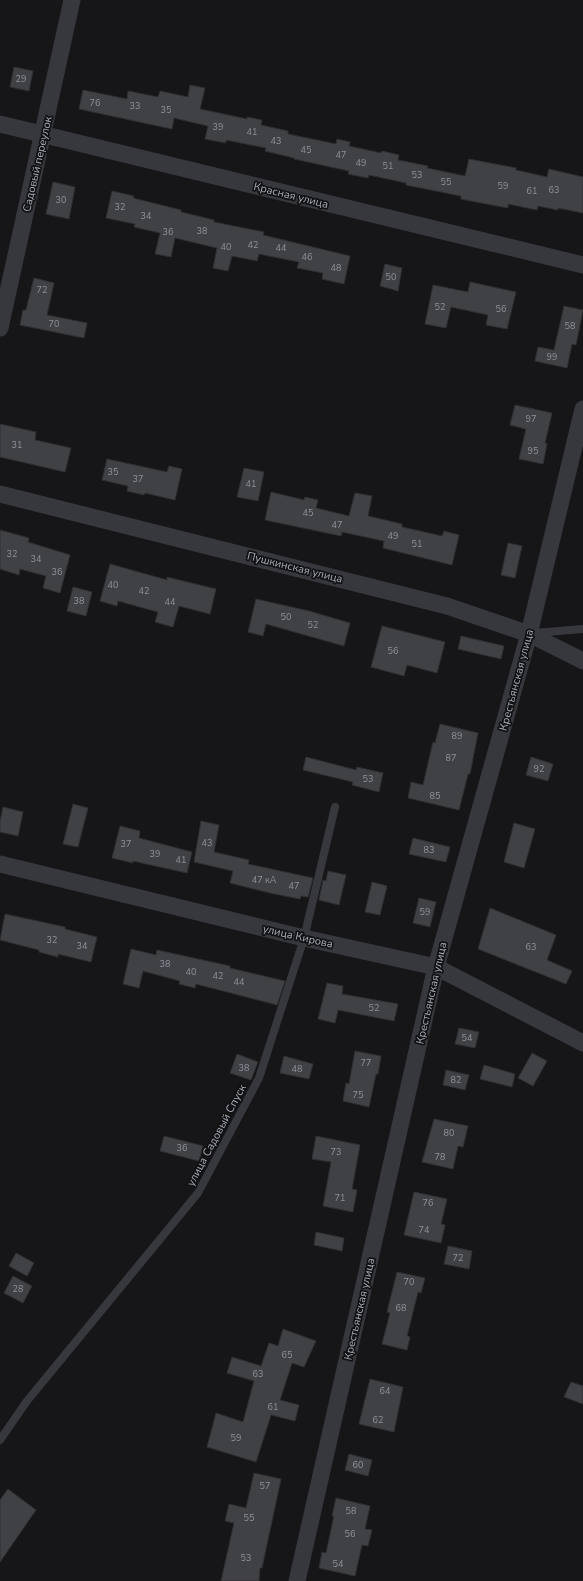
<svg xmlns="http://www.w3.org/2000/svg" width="583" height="1581" font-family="'Nunito Sans',sans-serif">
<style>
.building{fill:#404145;stroke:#303034}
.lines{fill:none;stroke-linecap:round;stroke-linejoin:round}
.lane{stroke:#37383d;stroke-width:8}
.street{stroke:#37383d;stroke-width:17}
.labels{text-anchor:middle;stroke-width:3.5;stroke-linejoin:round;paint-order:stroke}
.number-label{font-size:9px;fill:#8e929b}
.street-label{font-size:11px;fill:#a8adb8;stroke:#111113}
</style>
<rect width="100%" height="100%" fill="#161618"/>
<g class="building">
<polygon points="14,67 33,71 29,91 10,87"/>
<polygon points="190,85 205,88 200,109 247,119 247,117 262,120 261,125 288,131 288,134 336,144 337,139 350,142 349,146 381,153 382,151 399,155 398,160 428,166 427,168 465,176 469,159 516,168 516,170 547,177 549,169 583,177 583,213 558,208 558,210 538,206 537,210 508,204 508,208 476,202 461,199 461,196 406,185 406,183 369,175 368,178 348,174 349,171 294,159 294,158 265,151 266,148 226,140 226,143 205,139 208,126 174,118 172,129 79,109 83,90 127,99 128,91 158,97 160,91 188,97"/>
<polygon points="53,182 75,187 69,219 46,214"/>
<polygon points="112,191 134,196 133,198 181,210 181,212 214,220 214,222 264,232 263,235 350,256 344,284 322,279 323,273 297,268 299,262 259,254 257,261 232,256 228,271 213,268 217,248 175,238 171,257 155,254 160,233 134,227 135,224 106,218"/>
<polygon points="385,264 402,268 398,291 380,286"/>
<polygon points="34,278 54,283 47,315 87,323 84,338 20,325 23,310 26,310"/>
<polygon points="470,282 516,292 507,329 486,325 488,315 451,307 446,328 425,324 433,285 468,292"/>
<polygon points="564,306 583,310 576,345 572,344 567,368 535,361 538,347 554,350"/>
<polygon points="515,405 552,413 545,443 547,444 543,464 519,459 526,429 510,425"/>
<polygon points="0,424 36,432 35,440 71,448 65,472 0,457"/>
<polygon points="107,459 167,472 169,466 182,469 175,500 145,493 144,495 127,491 128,486 102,480"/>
<polygon points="244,468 264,472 258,501 237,497"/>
<polygon points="271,492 304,500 305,497 318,500 316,508 349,516 355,493 372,496 368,516 402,524 402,527 442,536 444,531 459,535 452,565 383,548 384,541 342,532 341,536 265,520"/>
<polygon points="0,530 29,538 28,542 70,555 60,593 43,588 46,576 20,569 19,575 0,569"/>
<polygon points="508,543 522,546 515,578 501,575"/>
<polygon points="110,564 167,580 167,577 216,589 210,614 179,606 173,627 155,622 158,612 118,601 117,606 100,601"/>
<polygon points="73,587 92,592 86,616 67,611"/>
<polygon points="256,599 309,611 350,623 344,646 266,624 263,636 248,632"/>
<polygon points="382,626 445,642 437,673 407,665 404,676 371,667"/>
<polygon points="461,636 504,646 501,659 458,649"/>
<polygon points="440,724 478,733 470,774 468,774 459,810 408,798 411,782 423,785 433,742 435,743"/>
<polygon points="306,757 356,770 357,767 383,773 379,792 352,785 353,782 303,770"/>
<polygon points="531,757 553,764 548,781 526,775"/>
<polygon points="73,804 88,808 78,847 63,844"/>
<polygon points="3,807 23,812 18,836 0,832 0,821"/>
<polygon points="201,821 219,825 214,852 249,860 248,864 313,878 308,897 301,896 300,899 270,893 230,883 233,871 194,862"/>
<polygon points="514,823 535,829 524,868 504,862"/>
<polygon points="120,826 140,831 139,838 192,852 187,873 133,861 133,863 112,858"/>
<polygon points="413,838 450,847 446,862 409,854"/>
<polygon points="328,871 346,875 339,905 319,900 323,880 326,881"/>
<polygon points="372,882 387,886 380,915 365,912"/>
<polygon points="419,898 436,902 430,927 413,923"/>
<polygon points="490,908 556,935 547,960 572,971 566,984 478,949"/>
<polygon points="5,914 65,927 65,929 97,937 91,962 58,954 58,957 39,952 39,950 0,940"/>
<polygon points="131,949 156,955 157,950 230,966 230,968 285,981 277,1005 196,984 195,988 179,984 180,981 143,971 139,988 123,984"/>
<polygon points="327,983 343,986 342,994 398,1004 394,1021 338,1010 335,1023 318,1019"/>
<polygon points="459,1028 479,1032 475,1048 455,1044"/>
<polygon points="355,1051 381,1056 378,1074 376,1074 369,1107 343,1101 346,1083 349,1084"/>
<polygon points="532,1053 547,1061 533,1086 518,1078"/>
<polygon points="237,1054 258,1062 251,1080 230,1073"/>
<polygon points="284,1056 313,1064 309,1079 280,1073"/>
<polygon points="484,1065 515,1074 512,1087 480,1079"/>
<polygon points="446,1070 469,1075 465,1090 443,1085"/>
<polygon points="434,1119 468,1126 463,1147 458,1146 453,1169 422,1162"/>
<polygon points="164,1136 203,1146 199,1161 160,1151"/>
<polygon points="316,1136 360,1145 352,1189 357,1190 353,1212 323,1206 331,1162 312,1159"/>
<polygon points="414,1192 447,1199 441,1224 445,1225 441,1243 404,1235"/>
<polygon points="316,1232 344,1238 342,1251 314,1245"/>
<polygon points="448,1246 472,1251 469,1269 444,1264"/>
<polygon points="16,1253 34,1263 27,1276 9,1266"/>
<polygon points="397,1272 425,1278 421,1293 418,1292 407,1336 410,1337 407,1350 382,1344 390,1313 387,1312"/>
<polygon points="13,1276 32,1286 23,1303 4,1293"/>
<polygon points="283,1329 316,1341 304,1367 292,1363 280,1400 299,1405 295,1421 271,1415 256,1462 207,1447 216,1413 243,1422 254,1381 227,1373 232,1357 261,1366 269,1343 278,1346"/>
<polygon points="370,1379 403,1387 394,1432 359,1424"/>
<polygon points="571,1382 583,1386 583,1404 564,1397"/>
<polygon points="349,1454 372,1460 368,1476 345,1470"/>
<polygon points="254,1473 281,1479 262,1568 260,1568 259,1581 221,1581 234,1523 225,1521 229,1504 246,1508"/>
<polygon points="8,1489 36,1510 0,1562 0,1500"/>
<polygon points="336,1498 370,1506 365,1529 372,1530 368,1546 362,1545 355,1576 319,1568 322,1552 326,1553 334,1516 332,1516"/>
</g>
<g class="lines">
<g class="lane">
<polyline points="534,633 583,629"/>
<polyline points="0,1440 27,1401 198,1193 259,1078 304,938 335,807"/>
</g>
<g class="street">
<polyline points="0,124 583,265"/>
<polyline points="0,328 72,0"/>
<polyline points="0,494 447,606 529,634 583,661"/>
<polyline points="0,864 304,938 436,967 583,1043"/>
<polyline points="297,1581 436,967 529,634 583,409"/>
</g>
</g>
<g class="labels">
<g class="number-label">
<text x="21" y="82">29</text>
<text x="95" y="106">76</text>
<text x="135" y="109">33</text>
<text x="166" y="113">35</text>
<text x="218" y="130">39</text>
<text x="252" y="135">41</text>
<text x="276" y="144">43</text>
<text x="306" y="153">45</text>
<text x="341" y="158">47</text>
<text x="361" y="166">49</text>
<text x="388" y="169">51</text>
<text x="417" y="178">53</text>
<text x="446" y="185">55</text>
<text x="503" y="189">59</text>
<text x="554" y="193">63</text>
<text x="532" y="194">61</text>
<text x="61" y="203">30</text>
<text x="120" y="210">32</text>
<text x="146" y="219">34</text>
<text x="202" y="234">38</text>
<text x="168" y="235">36</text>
<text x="253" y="248">42</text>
<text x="226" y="250">40</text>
<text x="281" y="251">44</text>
<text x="307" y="260">46</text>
<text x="336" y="271">48</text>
<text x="391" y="280">50</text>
<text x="42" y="293">72</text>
<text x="440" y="310">52</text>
<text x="501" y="312">56</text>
<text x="54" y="327">70</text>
<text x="570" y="329">58</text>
<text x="552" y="360">99</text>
<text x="531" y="422">97</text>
<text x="17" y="448">31</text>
<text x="533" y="454">95</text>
<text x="113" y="475">35</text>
<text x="138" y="482">37</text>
<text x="251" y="487">41</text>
<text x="308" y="516">45</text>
<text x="337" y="528">47</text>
<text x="393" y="539">49</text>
<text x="417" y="547">51</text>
<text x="12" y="557">32</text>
<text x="36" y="562">34</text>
<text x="57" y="575">36</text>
<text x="113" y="588">40</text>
<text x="144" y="594">42</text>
<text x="79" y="604">38</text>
<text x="170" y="605">44</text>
<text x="286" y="620">50</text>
<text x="313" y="628">52</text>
<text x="393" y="654">56</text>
<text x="457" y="739">89</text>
<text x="451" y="761">87</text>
<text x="539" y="772">92</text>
<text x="368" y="782">53</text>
<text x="435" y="799">85</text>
<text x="207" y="846">43</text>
<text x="126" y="847">37</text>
<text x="429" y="853">83</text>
<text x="155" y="857">39</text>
<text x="181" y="863">41</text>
<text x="264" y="883">47 кА</text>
<text x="294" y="889">47</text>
<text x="425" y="915">59</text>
<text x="52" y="943">32</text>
<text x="82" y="949">34</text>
<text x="531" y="950">63</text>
<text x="165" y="967">38</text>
<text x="191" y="975">40</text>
<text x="218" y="979">42</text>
<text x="239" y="985">44</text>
<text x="374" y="1011">52</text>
<text x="467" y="1041">54</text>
<text x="366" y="1066">77</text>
<text x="244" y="1071">38</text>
<text x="297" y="1072">48</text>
<text x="456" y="1083">82</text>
<text x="358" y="1098">75</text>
<text x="449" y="1136">80</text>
<text x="182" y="1151">36</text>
<text x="336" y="1155">73</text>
<text x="440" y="1160">78</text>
<text x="340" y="1201">71</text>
<text x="428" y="1206">76</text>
<text x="424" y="1233">74</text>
<text x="458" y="1261">72</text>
<text x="409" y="1285">70</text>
<text x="18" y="1292">28</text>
<text x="401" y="1311">68</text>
<text x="287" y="1358">65</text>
<text x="258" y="1377">63</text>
<text x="385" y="1394">64</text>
<text x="273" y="1410">61</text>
<text x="378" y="1423">62</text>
<text x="236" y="1441">59</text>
<text x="358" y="1468">60</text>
<text x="265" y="1489">57</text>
<text x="351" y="1514">58</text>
<text x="249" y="1521">55</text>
<text x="350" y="1537">56</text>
<text x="246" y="1561">53</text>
<text x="338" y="1567">54</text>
</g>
<g class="street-label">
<text transform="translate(37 164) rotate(-77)" y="4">Садовый переулок</text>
<text transform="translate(291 195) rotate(14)" y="4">Красная улица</text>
<text transform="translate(295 567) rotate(14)" y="4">Пушкинская улица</text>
<text transform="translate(516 680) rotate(-75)" y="4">Крестьянская улица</text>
<text transform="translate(298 936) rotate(13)" y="4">улица Кирова</text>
<text transform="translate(431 993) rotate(-77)" y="4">Крестьянская улица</text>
<text transform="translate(216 1135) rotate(-62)" y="4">улица Садовый Спуск</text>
<text transform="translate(359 1309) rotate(-77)" y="4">Крестьянская улица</text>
</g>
</g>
</svg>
